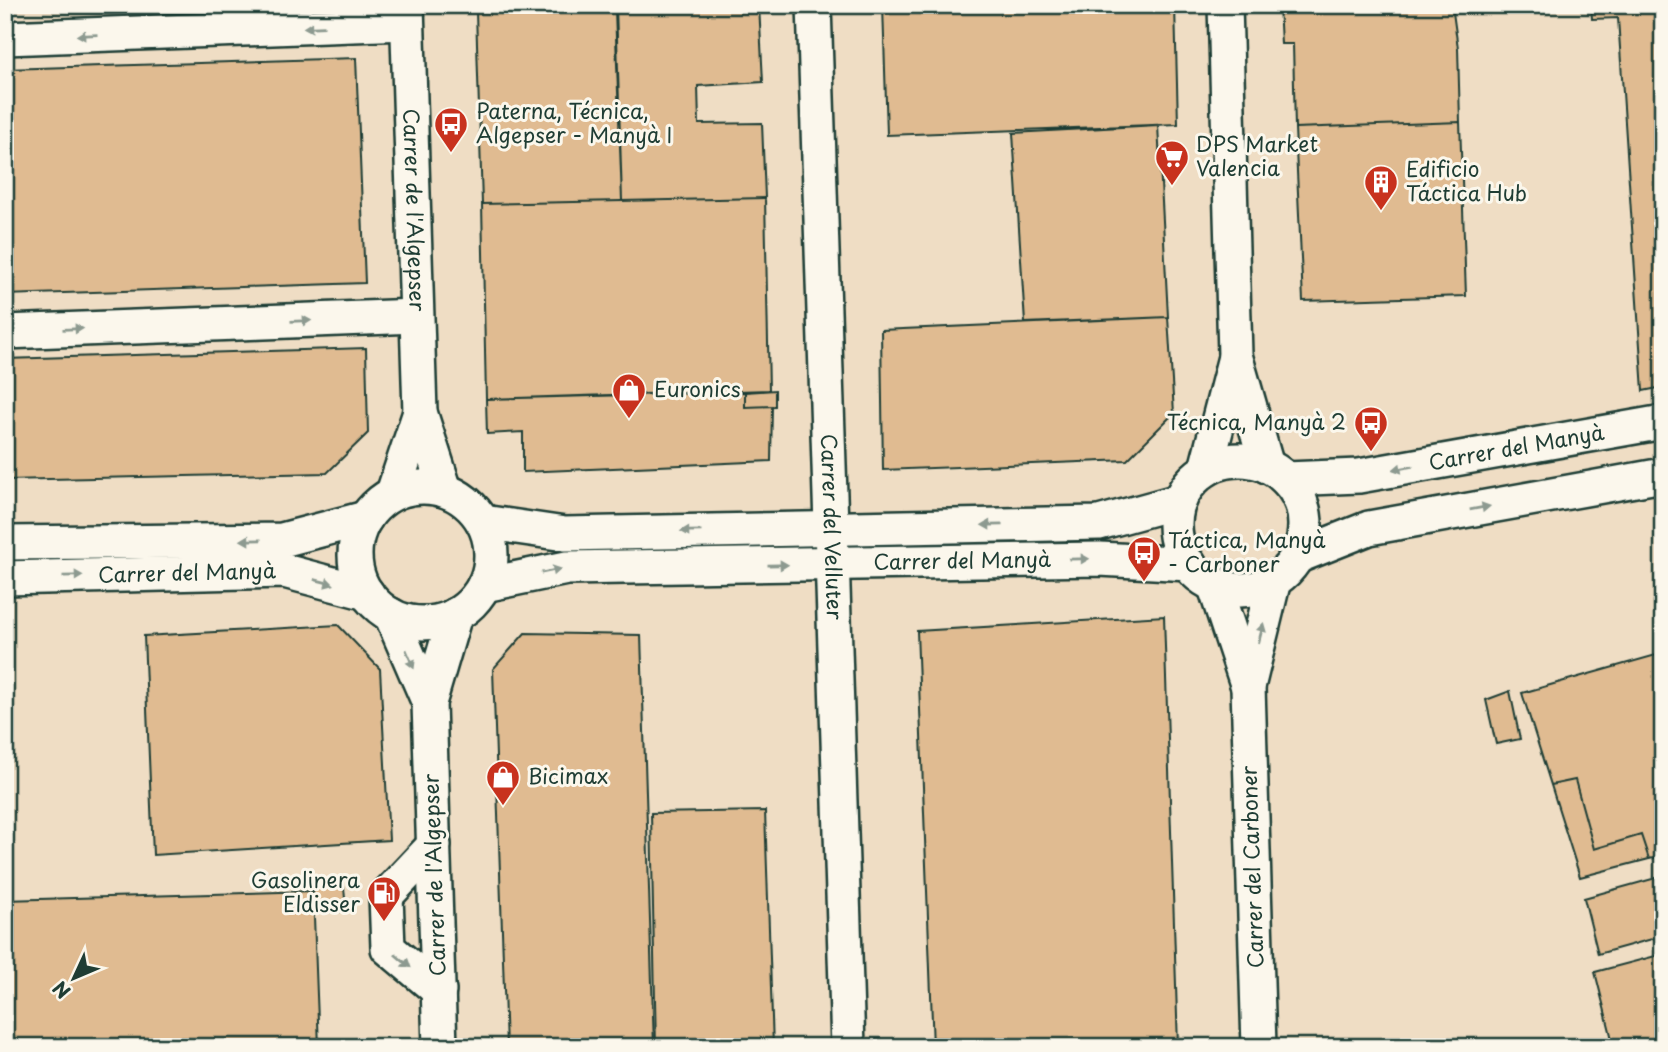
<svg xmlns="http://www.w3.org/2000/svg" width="1668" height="1052" font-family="'Playpen Sans',sans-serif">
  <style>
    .built { fill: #efddc4 }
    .building { fill: #e0bb91; stroke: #1f3d34; stroke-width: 2 }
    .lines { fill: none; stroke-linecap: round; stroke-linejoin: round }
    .minor-casing { stroke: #1f3d34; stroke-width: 38 }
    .minor { stroke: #fbf7ec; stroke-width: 33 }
    .oneway { fill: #8d9a90 }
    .labels { text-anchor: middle; stroke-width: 6; stroke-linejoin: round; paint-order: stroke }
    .poi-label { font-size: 21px; fill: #1f3d34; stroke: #fbf7ec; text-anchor: start }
    .street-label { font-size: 21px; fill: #1f3d34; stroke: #fbf7ec }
  </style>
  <rect width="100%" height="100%" fill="#f6ebda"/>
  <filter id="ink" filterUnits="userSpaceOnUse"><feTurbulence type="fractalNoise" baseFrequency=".0143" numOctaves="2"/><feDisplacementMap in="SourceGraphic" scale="14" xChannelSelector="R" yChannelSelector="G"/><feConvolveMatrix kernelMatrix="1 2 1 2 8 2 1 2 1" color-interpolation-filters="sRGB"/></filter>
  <g filter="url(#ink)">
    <path class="built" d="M5 5H1663V1047H5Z"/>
    <path class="building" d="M476 5H609V10L476 12Z
      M616 5H759L763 82 698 86 699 124 762 123 765 198 622 201Z
      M883 5H1175L1178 124 887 135Z
      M1279 5H1452L1458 48 1460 122 1295 128 1293 44H1281Z
      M1591 5H1663V387L1643 391 1618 18 1592 19Z
      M615 10 622 201 482 204 476 12Z
      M356 58 365 283 5 295V69Z
      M1460 122 1466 296 1303 301 1295 128Z
      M1158 125 1168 317 1025 323 1013 133Z
      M765 198 769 390 486 399 482 204Z
      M1168 317 1174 413 1127 460 883 470 881 330Z
      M366 348 368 433 327 473 5 480V359Z
      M775 390V406L745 407V392Z
      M745 392V407L772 406 771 461 523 472V432L487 434 486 399Z
      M1164 616 1178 1047H933L917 631Z
      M338 625 380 669 389 840 153 855 144 636Z
      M525 633 641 635 654 1047H506L493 669Z
      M1663 653V856L1649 859 1641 835 1594 849 1575 780 1551 785 1522 693Z
      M1510 691 1520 739 1496 744 1486 700Z
      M1575 780 1594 849 1641 835 1649 859 1580 877 1551 785Z
      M765 811 773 1047H656L651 813Z
      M1663 876V936L1598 954 1584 898Z
      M344 887 346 911 314 913 313 889Z
      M313 891 319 1047H5V900Z
      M1663 954V1047H1614L1595 972Z"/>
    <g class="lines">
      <g class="minor-casing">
        <g id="minor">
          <path id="s1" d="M407 5 420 412 445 490"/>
          <path id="s2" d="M814 5 848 1047"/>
          <path d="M1225 5 1235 355 1267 466"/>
          <path d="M5 38 407 23"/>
          <path d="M5 332 416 316"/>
          <circle cx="1240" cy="525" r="65"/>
          <path d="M1206 469 1235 357"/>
          <path id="s3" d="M1286 479 1359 476 1663 422"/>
          <circle cx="423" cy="555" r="68"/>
          <path d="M393 493 420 412"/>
          <path d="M483 522 565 534 1099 523 1179 501"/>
          <path d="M5 543 282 540 366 518"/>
          <path d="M1296 557 1369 528 1663 475"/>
          <path id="s4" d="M5 578 284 571 367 593"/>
          <path d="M1214 584 1248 687"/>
          <path id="s5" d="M484 585 567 568 1100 559 1189 564"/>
          <path d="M391 615 429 703"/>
          <path d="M434 845 386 896 388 948 439 991"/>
          <path d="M440 1047 429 703 455 615"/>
          <path d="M1259 1047 1248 687 1274 580"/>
        </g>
      </g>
      <use href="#minor" class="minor"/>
    </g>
    <defs><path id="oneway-solid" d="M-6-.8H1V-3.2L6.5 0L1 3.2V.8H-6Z" transform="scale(1.75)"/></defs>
    <g class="oneway">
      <use href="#oneway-solid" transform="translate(314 27) rotate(178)"/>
      <use href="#oneway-solid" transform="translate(87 35) rotate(178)"/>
      <use href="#oneway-solid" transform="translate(301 321) rotate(-2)"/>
      <use href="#oneway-solid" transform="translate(73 329) rotate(-2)"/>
      <use href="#oneway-solid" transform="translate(1403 468) rotate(170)"/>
      <use href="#oneway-solid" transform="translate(1480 508) rotate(-10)"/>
      <use href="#oneway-solid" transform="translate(992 525) rotate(179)"/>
      <use href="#oneway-solid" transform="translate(691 531) rotate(179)"/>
      <use href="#oneway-solid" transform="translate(251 540) rotate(179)"/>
      <use href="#oneway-solid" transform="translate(1079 559) rotate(-1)"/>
      <use href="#oneway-solid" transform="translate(778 565) rotate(-1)"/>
      <use href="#oneway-solid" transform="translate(551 571) rotate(-11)"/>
      <use href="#oneway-solid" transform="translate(73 576) rotate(-1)"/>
      <use href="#oneway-solid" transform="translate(324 582) rotate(15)"/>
      <use href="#oneway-solid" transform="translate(1261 633) rotate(-76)"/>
      <use href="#oneway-solid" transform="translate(410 659) rotate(67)"/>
      <use href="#oneway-solid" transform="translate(403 961) rotate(40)"/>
    </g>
  </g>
  <defs>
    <g id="bus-pin" transform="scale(1.75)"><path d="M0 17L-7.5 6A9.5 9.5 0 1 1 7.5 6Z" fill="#c8321e" stroke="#fbf7ec"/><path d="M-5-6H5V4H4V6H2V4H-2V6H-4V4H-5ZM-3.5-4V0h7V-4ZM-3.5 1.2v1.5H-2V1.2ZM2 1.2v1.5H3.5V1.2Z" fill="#fff"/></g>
    <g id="supermarket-pin" transform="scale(1.75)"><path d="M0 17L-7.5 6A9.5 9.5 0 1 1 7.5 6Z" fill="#c8321e" stroke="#fbf7ec"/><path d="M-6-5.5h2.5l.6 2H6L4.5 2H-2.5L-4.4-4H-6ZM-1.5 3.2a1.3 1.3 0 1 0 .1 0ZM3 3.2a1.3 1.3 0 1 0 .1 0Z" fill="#fff"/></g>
    <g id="building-pin" transform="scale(1.75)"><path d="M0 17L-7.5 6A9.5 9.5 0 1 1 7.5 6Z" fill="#c8321e" stroke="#fbf7ec"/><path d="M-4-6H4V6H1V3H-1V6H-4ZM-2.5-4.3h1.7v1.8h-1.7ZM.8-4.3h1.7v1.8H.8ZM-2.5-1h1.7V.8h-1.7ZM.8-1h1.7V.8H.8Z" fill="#fff"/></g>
    <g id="shop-pin" transform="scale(1.75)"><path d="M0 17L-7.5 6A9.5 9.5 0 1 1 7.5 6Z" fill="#c8321e" stroke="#fbf7ec"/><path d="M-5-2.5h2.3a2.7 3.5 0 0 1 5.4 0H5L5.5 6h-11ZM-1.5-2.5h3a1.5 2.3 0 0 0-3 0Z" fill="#fff"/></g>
    <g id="fuel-pin" transform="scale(1.75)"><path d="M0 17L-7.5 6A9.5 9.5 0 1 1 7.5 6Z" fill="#c8321e" stroke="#fbf7ec"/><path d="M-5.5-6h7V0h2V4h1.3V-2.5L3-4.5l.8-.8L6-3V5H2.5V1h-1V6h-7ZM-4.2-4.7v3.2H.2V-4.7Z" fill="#fff"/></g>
  </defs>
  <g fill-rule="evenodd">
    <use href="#bus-pin" x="451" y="124"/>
    <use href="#supermarket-pin" x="1172" y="157"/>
    <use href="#building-pin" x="1381" y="182"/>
    <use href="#shop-pin" x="629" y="390"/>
    <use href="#bus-pin" x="1371" y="423"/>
    <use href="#bus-pin" x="1144" y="553"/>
    <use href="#shop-pin" x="503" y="777"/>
    <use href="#fuel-pin" x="384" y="893"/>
  </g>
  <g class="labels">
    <g class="poi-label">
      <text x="476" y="119">Paterna, Técnica,<tspan x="476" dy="24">Algepser - Manyà I</tspan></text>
      <text x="1196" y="152">DPS Market<tspan x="1196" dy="24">Valencia</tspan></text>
      <text x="1406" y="177">Edificio<tspan x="1406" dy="24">Táctica Hub</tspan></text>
      <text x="654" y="397">Euronics</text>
      <text x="1346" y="430" text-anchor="end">Técnica, Manyà 2</text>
      <text x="1168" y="548">Táctica, Manyà<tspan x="1168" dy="24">- Carboner</tspan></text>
      <text x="528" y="784">Bicimax</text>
      <text x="360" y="888" text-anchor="end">Gasolinera<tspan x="360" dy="24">Eldisser</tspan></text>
    </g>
    <g class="street-label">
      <text dy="7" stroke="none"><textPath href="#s1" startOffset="205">Carrer de l'Algepser</textPath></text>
      <text dy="7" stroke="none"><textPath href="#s3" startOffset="233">Carrer del Manyà</textPath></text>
      <text dy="7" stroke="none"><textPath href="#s2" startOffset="522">Carrer del Velluter</textPath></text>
      <text dy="7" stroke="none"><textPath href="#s5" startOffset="480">Carrer del Manyà</textPath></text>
      <text dy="7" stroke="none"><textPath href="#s4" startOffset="182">Carrer del Manyà</textPath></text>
      <text transform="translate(1253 867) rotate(-92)" y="7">Carrer del Carboner</text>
      <text transform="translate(435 875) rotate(-92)" y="7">Carrer de l'Algepser</text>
    </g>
  </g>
  <rect width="1668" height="1052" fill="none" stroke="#fbf7ec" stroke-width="28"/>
  <rect x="14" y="14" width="1640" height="1024" fill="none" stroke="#1f3d34" stroke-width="2.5" filter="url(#ink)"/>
  <g transform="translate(74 978) rotate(226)" stroke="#fbf7ec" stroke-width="5" paint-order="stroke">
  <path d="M0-5L12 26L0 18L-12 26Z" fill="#1f3d34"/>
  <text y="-10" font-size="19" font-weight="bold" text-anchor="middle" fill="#1f3d34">N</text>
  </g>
</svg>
